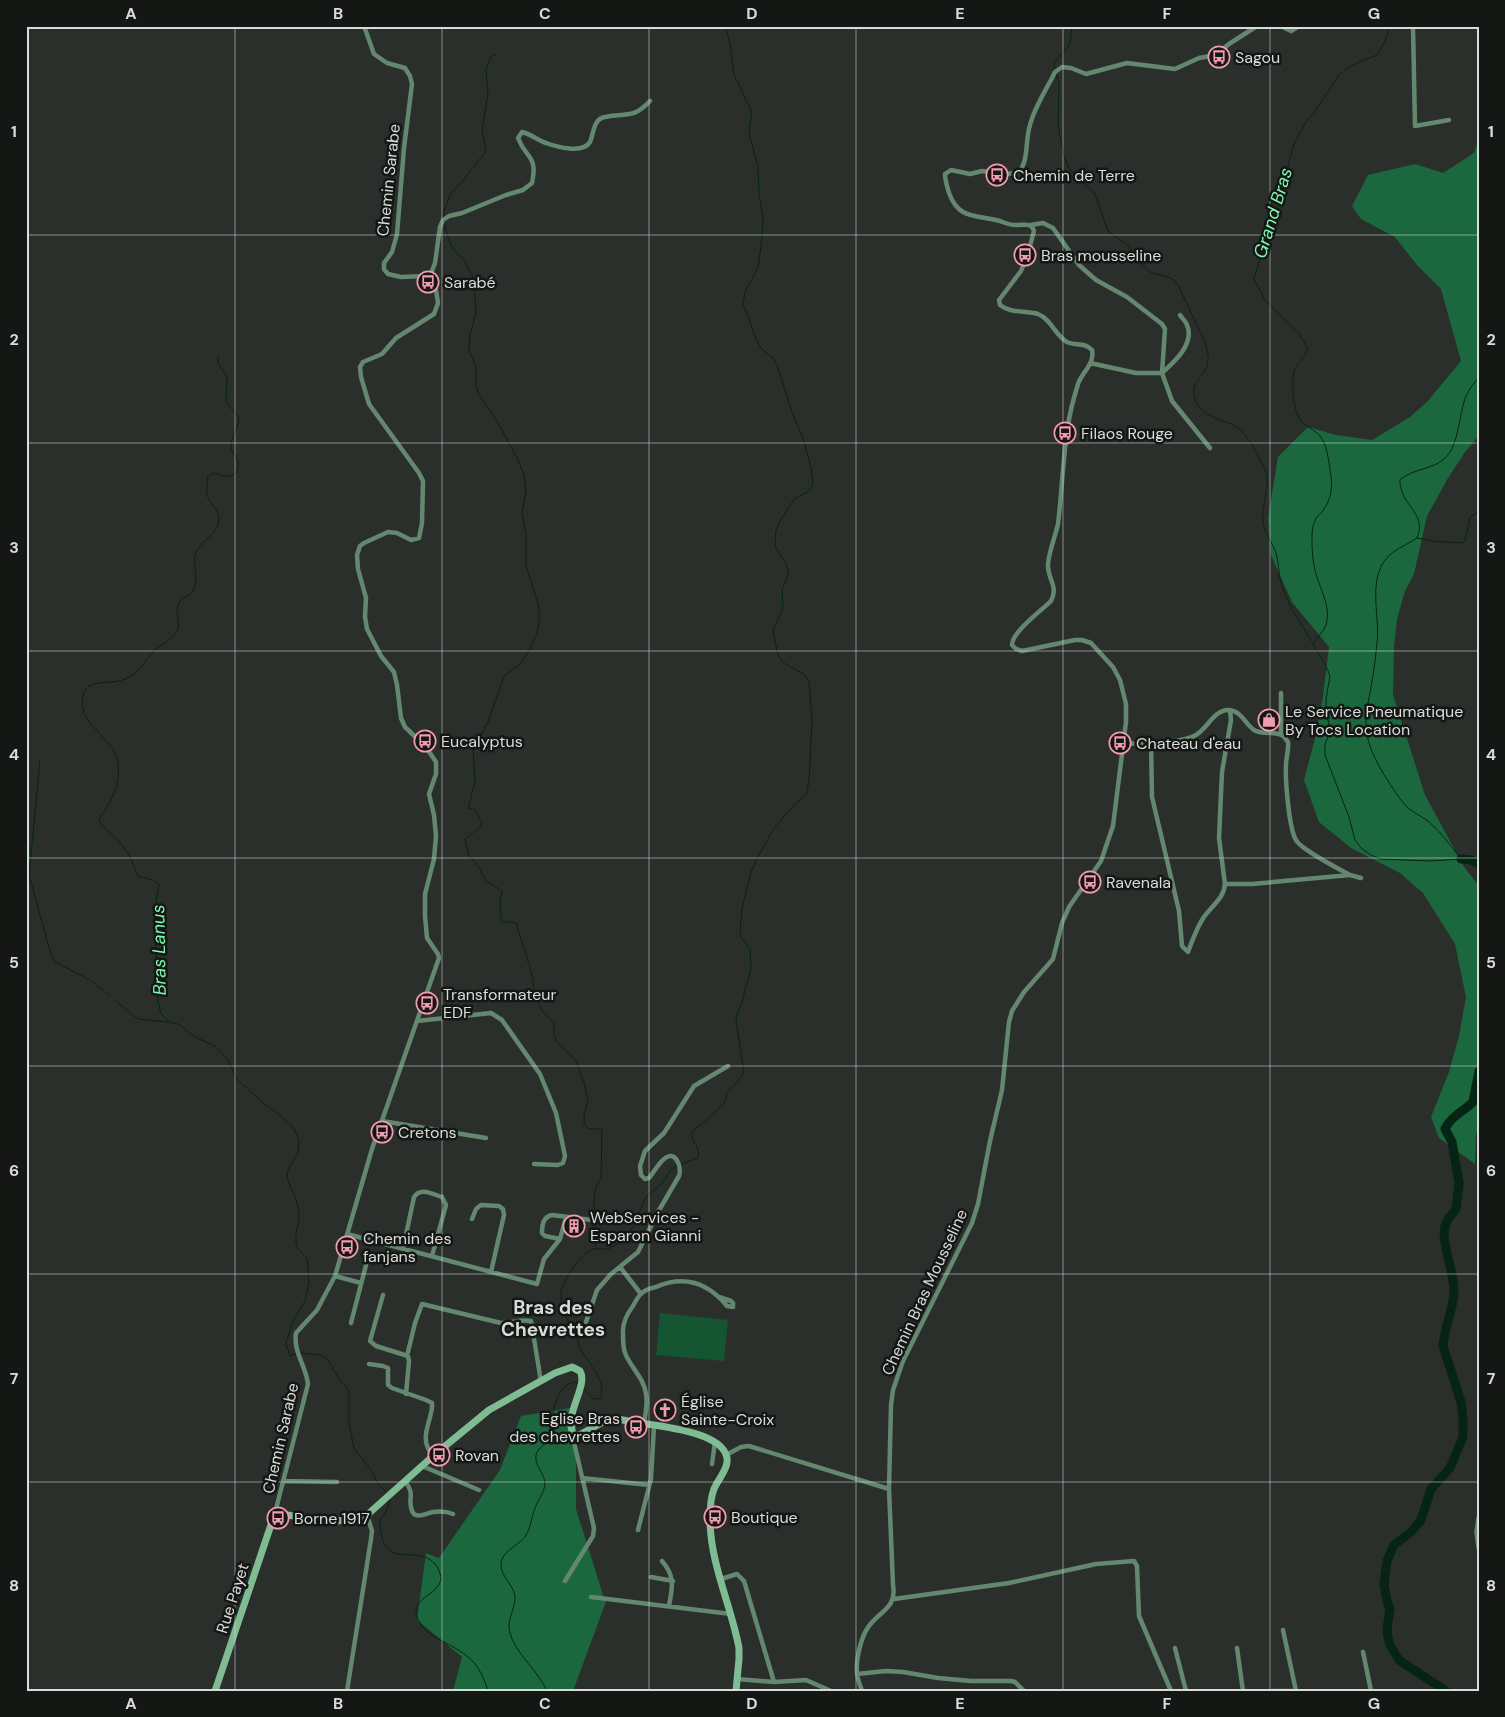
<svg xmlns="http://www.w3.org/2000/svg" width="1505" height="1717" font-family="'DM Sans',sans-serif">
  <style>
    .green { fill: #155532 }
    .forest { fill: #1c683e }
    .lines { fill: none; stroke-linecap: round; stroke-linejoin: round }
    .stream { stroke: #062413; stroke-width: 1 }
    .river { stroke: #062413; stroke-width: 9 }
    .minor { stroke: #63886f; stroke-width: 4.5 }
    .tertiary { stroke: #63886f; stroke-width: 5.5 }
    .secondary { stroke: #7fbb93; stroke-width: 7 }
    .grid { fill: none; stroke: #d9dcda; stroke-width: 1; stroke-opacity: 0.55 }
    .labels { text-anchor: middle; stroke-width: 5; stroke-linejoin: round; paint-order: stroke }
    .poi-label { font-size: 16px; fill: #d9dcda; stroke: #151715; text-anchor: start }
    .street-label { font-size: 16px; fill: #d9dcda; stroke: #151715 }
    .water-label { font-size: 18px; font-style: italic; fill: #7efaae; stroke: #151715 }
    .quarter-label { font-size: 19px; font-weight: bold; fill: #d5dbd7; stroke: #151715 }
    .neatline { fill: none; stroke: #d9dcda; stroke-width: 2 }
    .grid-label { font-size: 16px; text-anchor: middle; font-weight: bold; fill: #d9dcda }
  </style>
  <rect width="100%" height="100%" fill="#2b2f2c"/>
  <path class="green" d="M660 1313 728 1320 724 1361 656 1355Z"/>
  <path class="forest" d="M1479 139V438H1477L1465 452 1448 478 1427 516 1414 574 1405 591 1397 619 1394 646 1393 695 1425 795 1464 867 1479 886V1129L1476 1134 1475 1164 1439 1138 1431 1117 1449 1072 1459 1036 1466 997 1455 944 1423 893 1400 873 1351 848 1319 822 1304 780 1316 735 1323 696 1329 647 1292 602 1271 555 1268 518 1278 457 1308 427 1336 435 1372 440 1410 417 1427 402 1461 361 1441 289 1417 265 1395 237 1361 219 1352 206 1368 175 1415 164 1443 173 1474 153Z
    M576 1407V1509L604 1598 607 1599 573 1691H453L462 1657 417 1620 426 1553 439 1558 500 1470 521 1416Z"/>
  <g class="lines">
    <path class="stream" d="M1390 26 1385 41 1377 55 1352 65 1339 75 1313 114 1307 120 1293 146 1285 179 1274 197 1271 205 1263 247 1254 279 1265 300 1299 333 1308 349C1305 358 1297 362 1294 371 1291 383 1293 413 1302 422 1308 428 1318 431 1322 439 1328 449 1329 465 1331 476 1333 489 1330 502 1322 512 1319 515 1316 517 1315 521 1312 527 1312 534 1312 540 1312 552 1313 566 1317 577 1322 593 1331 608 1326 625 1323 632 1317 638 1313 644L1326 666 1330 676 1326 699V711L1329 724V735L1325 744V755L1349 817 1355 840 1362 849 1371 855 1380 859 1430 861 1461 859
      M1055 70 1054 63 1070 44 1072 26
      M1056 73 1059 83 1058 125 1064 156 1069 168 1094 192 1108 231 1129 246 1138 261 1150 272 1173 279 1178 285 1205 342C1206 348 1209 355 1208 361 1207 374 1191 381 1194 395 1200 420 1222 417 1238 428 1248 435 1257 454 1263 465 1273 483 1261 503 1263 521 1264 533 1272 542 1276 553 1279 562 1278 573 1281 583 1287 604 1301 624 1313 643
      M443 219 444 211 451 193 462 182 486 151 482 131 488 93 486 68 491 57 496 54
      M444 223 449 241 453 249 464 260 474 280 476 312 470 335 469 351 476 366V385L478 393 497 421 517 458 524 475 526 491 522 513 526 534V565L538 604 540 616 537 633 530 650 519 665 504 676 488 722 473 750 475 781 469 805V808L475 810 482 823 481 826 465 839 469 856 479 867 483 876 488 882 502 891 500 902 501 919 504 922H513L516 923 531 971 535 993 540 1006 543 1012 554 1023V1033L556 1041 575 1059 584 1082 588 1101 584 1115V1125L589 1129H602L601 1178 596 1187 594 1200 596 1247
      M218 356V363L227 377 226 402 239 418C239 428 232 435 231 445 230 453 237 455 238 462 241 479 224 478 214 473L208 476C208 480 206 492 207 495 210 504 218 508 219 518 219 535 202 539 196 552 192 564 198 575 195 586 192 598 182 595 178 605 175 613 181 623 177 631 172 640 161 644 154 651 146 659 141 670 131 676 117 685 103 680 91 685 87 686 85 690 84 693 73 723 114 736 118 762 120 777 116 792 108 805 105 811 100 815 99 822L120 842 130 857 138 876 153 880 159 884 156 902 155 925 158 1001 161 1014 170 1022 178 1024 195 1037 215 1046 228 1060 236 1078 262 1102 281 1116 293 1127 299 1140 298 1152 287 1172 288 1181 296 1199 299 1212V1219L296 1233V1243L298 1249 307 1258 309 1282 305 1301 293 1321 288 1337 286 1344 290 1356 297 1353
      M1417 538C1427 516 1405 507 1401 488 1400 486 1400 483 1400 480 1413 468 1433 470 1445 458 1459 446 1459 413 1466 396 1469 389 1474 383 1479 377
      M40 760 29 875 51 955 55 962 90 980 109 995
      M1461 859C1451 846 1441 832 1428 821 1421 816 1412 812 1406 806 1394 792 1374 761 1369 743 1366 733 1366 723 1366 713 1371 690 1375 666 1377 643 1380 617 1369 587 1383 563 1391 550 1405 546 1417 538L1433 541 1461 543 1465 541 1470 517 1479 512
      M116 1001 138 1019 168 1022
      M681 1164 693 1160 698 1157C701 1147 690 1141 692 1132L721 1107 726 1099 727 1092 736 1084 744 1073 736 1020 737 1014 741 1005 751 968 750 949 742 939 740 931 742 909 751 872 759 855 774 828 792 807 806 795 809 781 812 720 809 682 804 674 785 664 778 656 773 630 783 609 782 590 789 572 786 564 777 550 775 544 776 530 780 521 795 498 808 492 812 487 813 482 811 468 804 441 792 412 777 365 773 358 762 349 757 341 743 304 745 292 758 268 762 238 763 217 759 193 758 167 749 133 751 118V110L734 75 730 43 725 26
      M301 1353 321 1355 328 1360 339 1379 348 1389 349 1395V1423L354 1449 370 1468 378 1484 387 1493
      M584 1389 593 1399H598L601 1398C606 1380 589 1364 581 1350 579 1345 578 1340 576 1336 569 1323 560 1308 561 1293 561 1281 583 1251 594 1249 598 1248 602 1250 606 1249 615 1248 624 1239 629 1232 637 1222 639 1211 644 1201 648 1192 658 1189 663 1182 669 1175 667 1170 678 1166
      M390 1498 387 1510 380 1520C381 1574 414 1543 434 1563 438 1567 440 1572 441 1577 441 1597 404 1597 420 1623 425 1632 435 1637 444 1642 470 1656 479 1662 488 1691
      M547 1691C538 1669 510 1650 509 1626 509 1616 516 1606 515 1596 513 1584 501 1577 501 1565 501 1551 518 1546 525 1537 531 1528 531 1518 535 1508 538 1500 544 1493 545 1484 545 1473 534 1466 536 1455 537 1448 547 1444 550 1437 552 1431 551 1425 552 1419 554 1405 559 1385 574 1382L579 1384"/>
    <path class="river" d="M1461 859 1471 860 1479 864
      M1446 1691 1399 1660 1390 1645 1388 1637 1387 1629 1390 1609 1387 1601 1384 1584 1387 1561 1394 1545 1411 1532 1421 1520 1431 1489 1450 1468 1463 1437V1419L1461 1402 1443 1346C1444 1328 1453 1311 1454 1292 1454 1273 1445 1254 1444 1234L1445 1226 1448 1219 1456 1209 1459 1183 1452 1142 1445 1129C1451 1116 1463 1112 1473 1102L1479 1071"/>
    <path class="minor" d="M1281 26 1291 31 1299 26
      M1413 26 1415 126 1449 120
      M1031 225 1043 223 1053 228 1079 265 1096 280 1127 297 1162 324 1165 329 1162 373 1172 401 1210 448
      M429 279 435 263 440 227 443 220 449 216 462 213 506 195 523 190 532 183C538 155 526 159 518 138L522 132C531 134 537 140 546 143 557 147 583 154 590 142 594 133 593 119 605 117 626 112 632 120 650 101
      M1090 363 1136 373H1162C1174 362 1195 344 1187 325 1186 322 1182 318 1180 315
      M1281 693V735
      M1151 742 1152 797 1179 911 1182 946 1188 952C1192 941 1196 930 1202 920 1210 907 1224 899 1225 884L1219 838 1222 772 1231 720 1230 710
      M1124 744C1141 743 1182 744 1196 735 1207 729 1214 710 1228 710 1241 710 1245 724 1254 730 1264 736 1276 730 1283 736 1284 736 1287 741 1288 742 1289 749 1286 758 1286 765 1285 779 1289 829 1296 840 1300 849 1339 869 1350 875
      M1225 884H1252L1350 875 1361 878
      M417 1021 491 1013 502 1020 540 1074 556 1113 565 1156 563 1163 558 1165 534 1164
      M382 1121 486 1138
      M472 1219 476 1209 481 1205 499 1206 503 1209 504 1215 491 1272
      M347 1234 537 1284 544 1259 560 1239 566 1217
      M560 1239 545 1236 542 1233C542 1225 543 1217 552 1215L592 1220
      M403 1249 414 1197C421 1187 432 1194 442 1197L446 1205 432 1256
      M620 1267 641 1294
      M335 1276 361 1283
      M383 1295 370 1341 376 1346 408 1356 409 1361 406 1394
      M586 1322 597 1290 611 1274 638 1252 658 1212 679 1176C682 1166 675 1149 664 1159 658 1164 654 1172 649 1178L645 1179 641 1175 640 1166 645 1151 664 1133 694 1086 728 1066
      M351 1323 366 1265
      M408 1352 415 1323 422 1304 501 1323C512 1323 520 1319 531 1321L532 1326 541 1382
      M369 1364 383 1366 388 1368V1385L392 1388 426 1400 432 1403V1408C429 1427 419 1439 433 1456
      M644 1425C645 1415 648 1404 646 1394 644 1378 631 1368 625 1353 623 1348 623 1340 623 1334 622 1323 627 1314 633 1306 635 1302 638 1296 642 1293 645 1290 651 1288 656 1287 684 1275 708 1283 727 1306L733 1307V1303L731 1301 719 1297
      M726 1455 741 1447 749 1446 889 1489
      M712 1464 715 1442
      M422 1466 479 1490
      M582 1478 649 1485
      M283 1481 337 1482
      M405 1481C416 1496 407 1498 412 1511 416 1520 427 1513 433 1512 441 1511 446 1511 453 1514
      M275 1513 308 1384C306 1366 293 1352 296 1333L317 1310 335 1276 372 1149 439 958 438 954 427 938 425 916V894L434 859 436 836 434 815 429 794 436 774V762L426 747 405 727 401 718 397 685 394 672 381 656 367 629 365 617 366 598 358 569 357 555 360 546 364 543 388 532 397 533 411 540 419 538 422 523 423 481 419 473 369 404 361 377 360 367 363 362 382 354 396 338 434 314 438 303 436 290 432 281 429 279 425 276 401 277 388 274 384 269V263L392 252 397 234 404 148 412 84 410 76 405 68 387 63 374 54 364 26
      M638 1530 651 1479 654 1426
      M662 1561C676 1577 672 1588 669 1606
      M651 1577 673 1581
      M721 1579 737 1574 744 1581 774 1682
      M565 1581 593 1536 594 1528 572 1434
      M591 1597 731 1614
      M894 1599 1009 1583 1096 1564 1134 1561 1137 1566 1139 1616 1171 1691
      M1283 1630 1296 1691
      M1175 1648 1186 1691
      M1237 1648 1243 1691
      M1363 1652 1371 1691
      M857 1674 886 1671 903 1672 938 1678 971 1681H1011L1015 1682 1024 1691
      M737 1679 774 1682 806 1680 831 1691
      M347 1691 371 1539 372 1531 367 1515
      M862 1691C860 1685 857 1678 857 1672 856 1659 861 1636 869 1626 881 1610 897 1608 893 1585L889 1489 891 1405 893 1390 903 1361 972 1223 978 1204 990 1141 1002 1090 1009 1022 1012 1011 1024 992 1053 959 1062 923 1069 907 1101 861 1113 826 1126 722V704L1120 680 1113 667 1091 643 1082 640H1075L1022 651 1016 649 1012 645C1012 632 1042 610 1051 601 1059 586 1047 579 1048 564 1049 552 1055 537 1058 524 1062 491 1063 457 1068 425 1070 412 1074 397 1078 384 1082 372 1095 364 1092 350 1085 342 1075 346 1067 342 1055 335 1051 319 1038 314 1026 310 1011 314 1000 305L999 300 1021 271 1028 254 1034 231C1031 221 1023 226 1015 225 1008 225 1002 221 996 220 973 215 958 218 949 193 947 186 945 180 945 174L951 170 970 174 982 171 1007 174 1019 172C1029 160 1025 140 1030 125 1034 109 1044 93 1052 78L1055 72 1062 67 1071 68 1086 74 1127 63 1175 69 1199 58 1216 55 1229 44 1257 26
      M1272 1691H1292"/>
    <path class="tertiary" d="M1479 1518 1477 1532 1479 1548"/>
    <path class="secondary" d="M215 1691 275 1513C303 1517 341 1527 367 1515L433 1456 489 1410 555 1373 572 1367 580 1371C589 1386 562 1416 574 1435H579L605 1421 617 1419C644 1425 704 1428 722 1448 735 1463 720 1475 714 1489 710 1499 710 1509 710 1519 710 1563 731 1605 739 1648V1659L736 1691"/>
  </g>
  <path class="grid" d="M235 26V1691M442 26V1691M649 26V1691M856 26V1691M1063 26V1691M1270 26V1691M26 235H1479M26 443H1479M26 651H1479M26 858H1479M26 1066H1479M26 1274H1479M26 1482H1479"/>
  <defs>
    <g id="bus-ring" transform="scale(1.125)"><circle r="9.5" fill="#151715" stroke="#f29aaf" stroke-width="1.5"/><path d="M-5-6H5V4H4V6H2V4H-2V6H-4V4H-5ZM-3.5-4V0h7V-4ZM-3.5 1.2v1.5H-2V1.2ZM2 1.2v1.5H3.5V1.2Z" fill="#f29aaf"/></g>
    <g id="shop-ring" transform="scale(1.125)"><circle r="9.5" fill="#151715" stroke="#f29aaf" stroke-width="1.5"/><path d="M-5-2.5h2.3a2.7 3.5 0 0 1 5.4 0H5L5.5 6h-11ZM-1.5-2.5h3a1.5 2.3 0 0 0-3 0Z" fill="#f29aaf"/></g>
    <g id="building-ring" transform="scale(1.125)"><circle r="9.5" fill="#151715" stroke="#f29aaf" stroke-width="1.5"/><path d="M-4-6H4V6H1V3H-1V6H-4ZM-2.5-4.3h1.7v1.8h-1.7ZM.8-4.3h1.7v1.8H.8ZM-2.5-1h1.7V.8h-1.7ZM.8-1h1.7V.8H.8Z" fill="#f29aaf"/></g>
    <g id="church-ring" transform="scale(1.125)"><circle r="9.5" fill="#151715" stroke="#f29aaf" stroke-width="1.5"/><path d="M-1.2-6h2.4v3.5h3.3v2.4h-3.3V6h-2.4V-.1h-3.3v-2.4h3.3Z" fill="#f29aaf"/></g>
  </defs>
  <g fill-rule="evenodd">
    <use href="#bus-ring" x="1219" y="57"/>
    <use href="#bus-ring" x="997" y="175"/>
    <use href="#bus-ring" x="1025" y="255"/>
    <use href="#bus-ring" x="428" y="282"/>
    <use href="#bus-ring" x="1065" y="433"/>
    <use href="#shop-ring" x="1269" y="720"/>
    <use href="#bus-ring" x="425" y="741"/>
    <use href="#bus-ring" x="1120" y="743"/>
    <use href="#bus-ring" x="1090" y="882"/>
    <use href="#bus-ring" x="427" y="1003"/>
    <use href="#bus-ring" x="382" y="1132"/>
    <use href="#building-ring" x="574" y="1226"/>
    <use href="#bus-ring" x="347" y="1247"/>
    <use href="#church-ring" x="665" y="1410"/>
    <use href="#bus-ring" x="636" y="1427"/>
    <use href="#bus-ring" x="439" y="1455"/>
    <use href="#bus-ring" x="715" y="1517"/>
    <use href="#bus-ring" x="278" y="1518"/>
  </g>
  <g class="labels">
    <g class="poi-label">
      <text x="1235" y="63">Sagou</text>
      <text x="1013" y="181">Chemin de Terre</text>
      <text x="1041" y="261">Bras mousseline</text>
      <text x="444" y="288">Sarabé</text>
      <text x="1081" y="439">Filaos Rouge</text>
      <text x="1285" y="717">Le Service Pneumatique<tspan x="1285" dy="18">By Tocs Location</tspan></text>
      <text x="441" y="747">Eucalyptus</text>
      <text x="1136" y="749">Chateau d'eau</text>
      <text x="1106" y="888">Ravenala</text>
      <text x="443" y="1000">Transformateur<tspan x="443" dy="18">EDF</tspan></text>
      <text x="398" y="1138">Cretons</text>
      <text x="590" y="1223">WebServices -<tspan x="590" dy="18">Esparon Gianni</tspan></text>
      <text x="363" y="1244">Chemin des<tspan x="363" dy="18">fanjans</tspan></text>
      <text x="681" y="1407">Église<tspan x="681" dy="18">Sainte-Croix</tspan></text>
      <text x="620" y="1424" text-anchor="end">Eglise Bras<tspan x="620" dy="18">des chevrettes</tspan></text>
      <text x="455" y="1461">Rovan</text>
      <text x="731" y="1523">Boutique</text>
      <text x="294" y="1524">Borne 1917</text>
    </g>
    <g class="street-label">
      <text transform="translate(388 180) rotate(-84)" y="6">Chemin Sarabe</text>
      <text transform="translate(924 1292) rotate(-65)" y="6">Chemin Bras Mousseline</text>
      <text transform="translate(280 1438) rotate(-77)" y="6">Chemin Sarabe</text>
      <text transform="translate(232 1598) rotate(-72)" y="6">Rue Payet</text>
    </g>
    <g class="water-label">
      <text transform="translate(1273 213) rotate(-73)" y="6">Grand Bras</text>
      <text transform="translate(159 950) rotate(-91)" y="6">Bras Lanus</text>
    </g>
    <g class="quarter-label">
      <text x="553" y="1314">Bras des<tspan x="553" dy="22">Chevrettes</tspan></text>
    </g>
  </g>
  <rect width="1505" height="1717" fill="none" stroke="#151715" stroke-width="55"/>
  <rect x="28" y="28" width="1450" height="1662" class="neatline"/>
  <g class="grid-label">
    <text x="131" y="19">A</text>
    <text x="338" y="19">B</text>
    <text x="545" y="19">C</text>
    <text x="752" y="19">D</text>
    <text x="960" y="19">E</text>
    <text x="1167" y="19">F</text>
    <text x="1374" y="19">G</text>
    <text x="14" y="137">1</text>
    <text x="1491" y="137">1</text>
    <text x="14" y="345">2</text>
    <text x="1491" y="345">2</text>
    <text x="14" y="553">3</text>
    <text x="1491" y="553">3</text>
    <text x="14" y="760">4</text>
    <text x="1491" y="760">4</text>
    <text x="14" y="968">5</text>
    <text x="1491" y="968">5</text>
    <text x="14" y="1176">6</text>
    <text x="1491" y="1176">6</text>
    <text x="14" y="1384">7</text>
    <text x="1491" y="1384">7</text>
    <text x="14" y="1591">8</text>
    <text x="1491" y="1591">8</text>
    <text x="131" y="1709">A</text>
    <text x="338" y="1709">B</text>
    <text x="545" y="1709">C</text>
    <text x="752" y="1709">D</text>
    <text x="960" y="1709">E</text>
    <text x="1167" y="1709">F</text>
    <text x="1374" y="1709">G</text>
  </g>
</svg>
